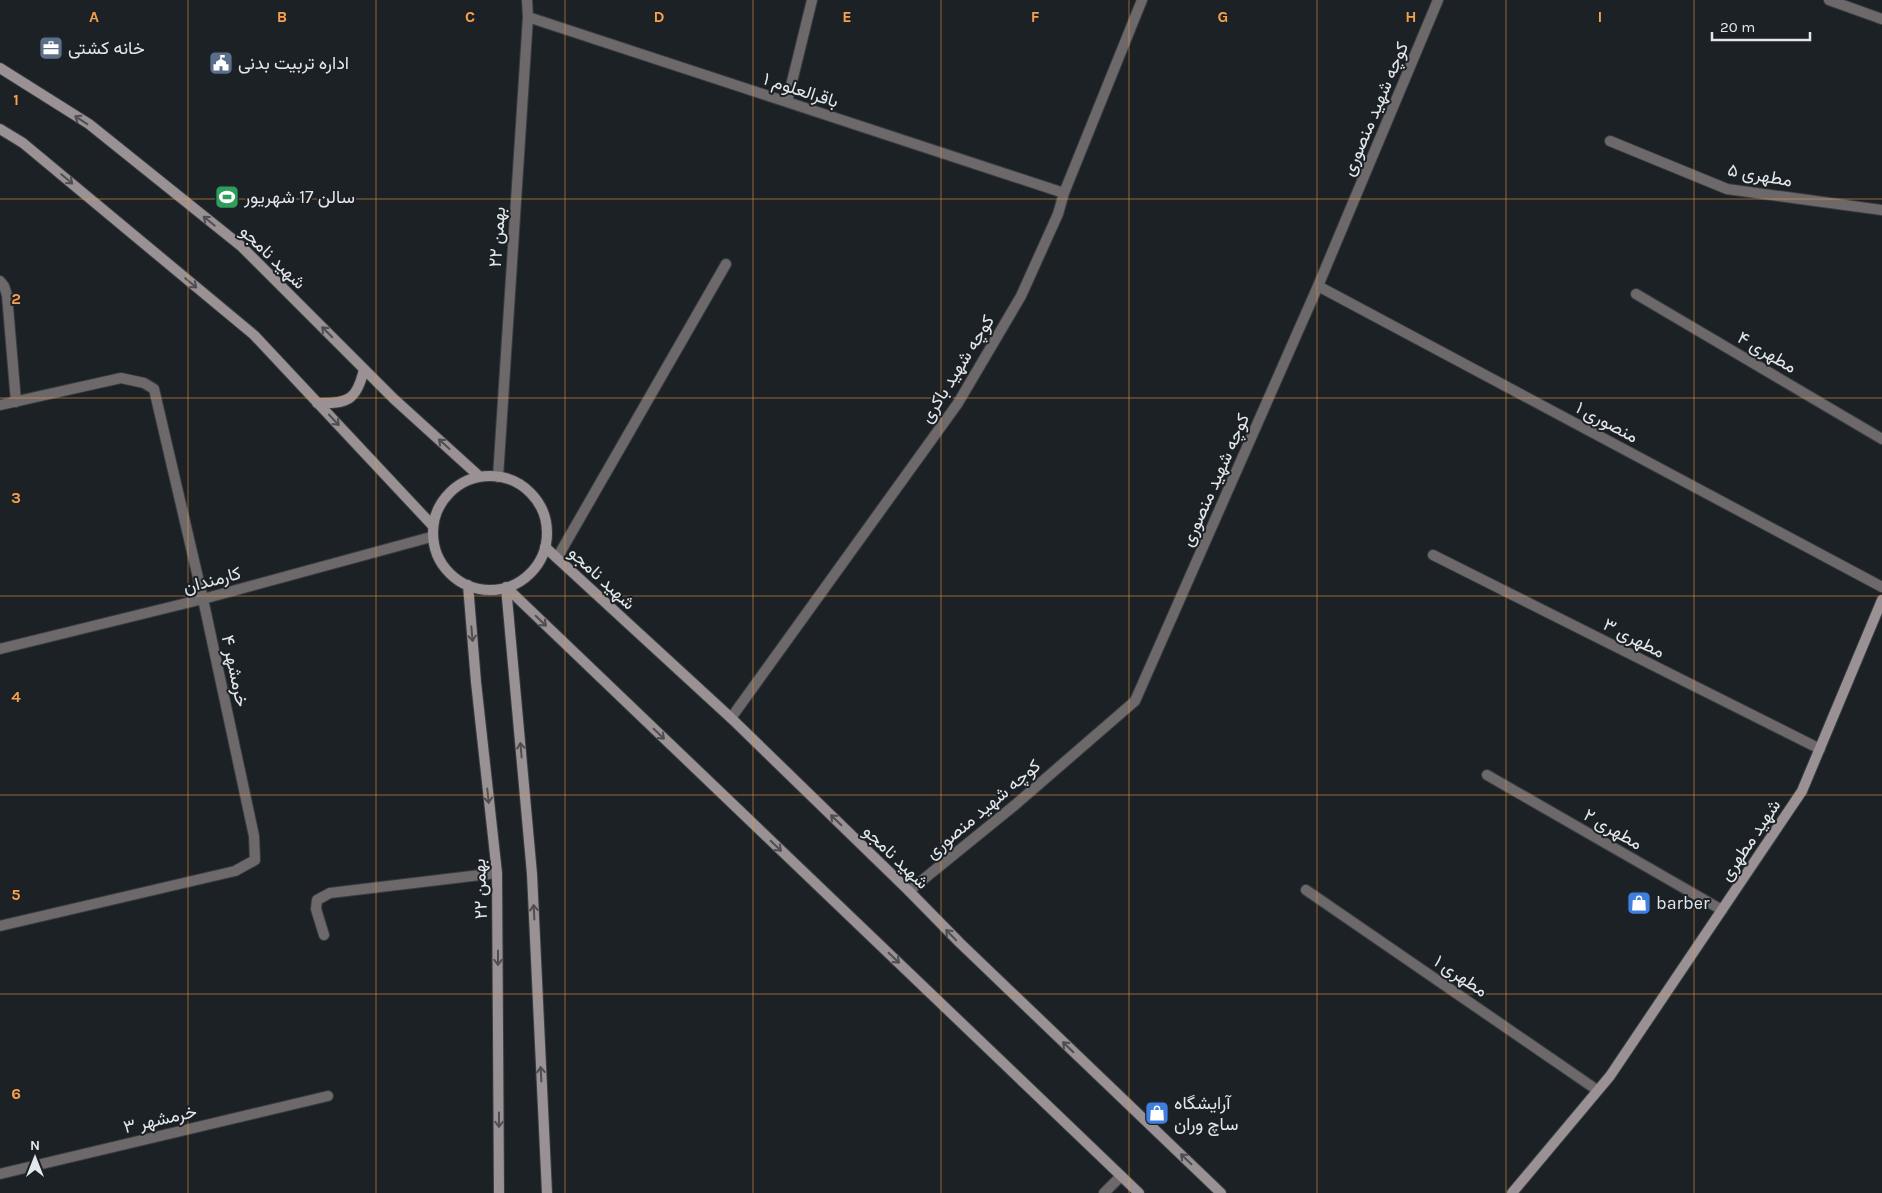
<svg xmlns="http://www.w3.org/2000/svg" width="1882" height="1193" font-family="Karla,Vazirmatn,sans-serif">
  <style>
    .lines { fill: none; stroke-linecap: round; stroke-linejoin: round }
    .street-casing { stroke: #383d42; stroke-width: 12 }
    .secondary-casing { stroke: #383d42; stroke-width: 12 }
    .street { stroke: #6d6869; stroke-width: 10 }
    .secondary { stroke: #999193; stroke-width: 10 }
    .oneway { stroke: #4e4e52 }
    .grid { fill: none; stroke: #f8a04b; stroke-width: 1; stroke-opacity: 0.55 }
    .labels { text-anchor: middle; stroke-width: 4; stroke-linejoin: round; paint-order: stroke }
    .poi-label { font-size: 18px; fill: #e3e7eb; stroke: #1c2126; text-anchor: start }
    .street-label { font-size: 18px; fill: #e3e7eb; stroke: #1c2126 }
    .grid-label { font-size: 16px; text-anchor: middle; font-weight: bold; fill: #f8a04b; stroke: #1c2126; stroke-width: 4; stroke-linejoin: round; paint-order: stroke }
  </style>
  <rect width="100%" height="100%" fill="#1c2126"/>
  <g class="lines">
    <g class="street-casing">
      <path id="street" d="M1829 0 1882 19
        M528 17 1064 193
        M787 102 812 0
        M1610 141 1727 189 1882 210
        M0 281 4 286 7 295 16 402
        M1318 286 1882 587
        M1636 294 1882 439
        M0 405 121 378 144 383 154 389 203 599 254 836 255 860 235 871 0 926
        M498 477 528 17 527 0
        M1433 555 1820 749
        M557 558 726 264
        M0 649 203 599 431 537
        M731 718 958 403 1021 296 1058 214 1064 193 1142 0
        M1487 775 1722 910
        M1306 890 1597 1090
        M909 891 1015 805 1135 701 1318 286 1438 0
        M324 935 316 909 317 900 330 893 497 873
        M0 1174 328 1096
        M1104 1193 1121 1176"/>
    </g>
    <g class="secondary-casing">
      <path id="secondary" d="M0 68 89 124 241 246 394 399 480 477
        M0 129 23 143 254 335 433 526
        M317 403C348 404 357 400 364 369
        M433 533a57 57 0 1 1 114 0a57 57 0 1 1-114 0Z
        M545 547 731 718 909 891 960 943 1221 1193
        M468 585 476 682 497 873 499 1193
        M506 587 1139 1193
        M506 587 532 874 547 1193
        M1512 1193 1610 1076 1802 791 1882 600"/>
    </g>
    <use href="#street" class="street"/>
    <use href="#secondary" class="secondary"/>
  </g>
  <defs><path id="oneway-shaft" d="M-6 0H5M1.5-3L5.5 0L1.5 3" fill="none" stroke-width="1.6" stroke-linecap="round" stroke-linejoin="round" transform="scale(1.25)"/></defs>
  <g class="oneway">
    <use href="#oneway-shaft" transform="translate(81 120) rotate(-147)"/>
    <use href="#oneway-shaft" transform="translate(67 179) rotate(40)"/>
    <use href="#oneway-shaft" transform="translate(209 221) rotate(-141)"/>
    <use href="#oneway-shaft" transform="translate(191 283) rotate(40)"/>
    <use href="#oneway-shaft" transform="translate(327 332) rotate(-135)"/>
    <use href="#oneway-shaft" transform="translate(334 420) rotate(47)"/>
    <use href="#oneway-shaft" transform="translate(444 444) rotate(-138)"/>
    <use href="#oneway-shaft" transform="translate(541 621) rotate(44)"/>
    <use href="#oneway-shaft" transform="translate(472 634) rotate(85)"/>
    <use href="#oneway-shaft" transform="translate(659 734) rotate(44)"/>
    <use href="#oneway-shaft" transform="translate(521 750) rotate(-95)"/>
    <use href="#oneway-shaft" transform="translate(488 796) rotate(84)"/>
    <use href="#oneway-shaft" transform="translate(836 820) rotate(-136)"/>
    <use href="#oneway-shaft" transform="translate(776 846) rotate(44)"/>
    <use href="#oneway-shaft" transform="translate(534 912) rotate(-93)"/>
    <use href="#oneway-shaft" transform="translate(951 935) rotate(-134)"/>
    <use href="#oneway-shaft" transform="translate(498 958) rotate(90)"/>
    <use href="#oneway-shaft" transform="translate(894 958) rotate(44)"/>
    <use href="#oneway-shaft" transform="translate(1068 1047) rotate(-136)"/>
    <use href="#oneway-shaft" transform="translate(541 1074) rotate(-93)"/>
    <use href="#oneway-shaft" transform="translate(499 1120) rotate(90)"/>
    <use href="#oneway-shaft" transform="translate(1186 1159) rotate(-136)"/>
  </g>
  <path class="grid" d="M188 0V1193M376 0V1193M565 0V1193M753 0V1193M941 0V1193M1129 0V1193M1317 0V1193M1506 0V1193M1694 0V1193M0 199H1882M0 398H1882M0 596H1882M0 795H1882M0 994H1882"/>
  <defs>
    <g id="office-square" transform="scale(1.25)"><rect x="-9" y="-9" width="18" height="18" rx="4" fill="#5c6f8a" stroke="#1c2126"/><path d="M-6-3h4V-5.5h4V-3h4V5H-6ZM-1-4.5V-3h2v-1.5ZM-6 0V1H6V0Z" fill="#fff"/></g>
    <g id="civic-square" transform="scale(1.25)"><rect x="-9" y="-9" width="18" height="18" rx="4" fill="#5c6f8a" stroke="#1c2126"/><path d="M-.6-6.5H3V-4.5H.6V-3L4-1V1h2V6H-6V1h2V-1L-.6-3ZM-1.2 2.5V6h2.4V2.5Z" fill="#fff"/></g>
    <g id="stadium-square" transform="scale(1.25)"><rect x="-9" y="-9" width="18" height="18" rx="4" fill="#2e9e5b" stroke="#1c2126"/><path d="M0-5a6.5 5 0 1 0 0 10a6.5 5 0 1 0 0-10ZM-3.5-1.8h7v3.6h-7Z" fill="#fff"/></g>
    <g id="shop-square" transform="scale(1.25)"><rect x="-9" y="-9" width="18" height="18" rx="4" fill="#3f7fe0" stroke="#1c2126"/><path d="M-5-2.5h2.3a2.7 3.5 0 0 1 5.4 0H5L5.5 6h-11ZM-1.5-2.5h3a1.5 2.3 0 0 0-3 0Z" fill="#fff"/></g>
  </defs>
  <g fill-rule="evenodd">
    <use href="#office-square" x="51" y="48"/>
    <use href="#civic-square" x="221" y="63"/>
    <use href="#stadium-square" x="227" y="197"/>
    <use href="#shop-square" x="1639" y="903"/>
    <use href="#shop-square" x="1157" y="1113"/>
  </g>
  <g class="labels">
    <g class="poi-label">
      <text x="68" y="54">خانه کشتی</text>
      <text x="238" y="69">اداره تربیت بدنی</text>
      <text x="244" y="203">سالن 17 شهریور</text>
      <text x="1656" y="909">barber</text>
      <text x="1174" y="1109">آرایشگاه<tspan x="1174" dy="21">ساچ وران</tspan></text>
    </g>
    <g class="street-label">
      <text transform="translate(801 90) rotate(18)" y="6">باقرالعلوم ۱</text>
      <text transform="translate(1375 109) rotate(-67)" y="6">کوچه شهید منصوری</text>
      <text transform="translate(1760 175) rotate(10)" y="6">مطهری ۵</text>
      <text transform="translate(497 237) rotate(-86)" y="6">۲۲ بهمن</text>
      <text transform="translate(273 257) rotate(44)" y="6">شهید نامجو</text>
      <text transform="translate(1767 352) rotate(30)" y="6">مطهری ۴</text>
      <text transform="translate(957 369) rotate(-58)" y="6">کوچه شهید باکری</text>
      <text transform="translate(1607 422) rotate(28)" y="6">منصوری ۱</text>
      <text transform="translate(1215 480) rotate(-66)" y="6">کوچه شهید منصوری</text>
      <text transform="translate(602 578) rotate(43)" y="6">شهید نامجو</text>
      <text transform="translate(212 580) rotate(-15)" y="6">کارمندان</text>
      <text transform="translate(1634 638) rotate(27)" y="6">مطهری ۳</text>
      <text transform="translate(235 671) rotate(78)" y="6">خرمشهر ۴</text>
      <text transform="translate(983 809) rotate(-40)" y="6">کوچه شهید منصوری</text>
      <text transform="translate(1613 829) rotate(30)" y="6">مطهری ۲</text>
      <text transform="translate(1750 840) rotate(-56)" y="6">شهید مطهری</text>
      <text transform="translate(896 857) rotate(44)" y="6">شهید نامجو</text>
      <text transform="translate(480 889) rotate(-92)" y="6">۲۲ بهمن</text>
      <text transform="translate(1461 976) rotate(34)" y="6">مطهری ۱</text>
      <text transform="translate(160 1119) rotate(-13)" y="6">خرمشهر ۳</text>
    </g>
  </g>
  <g class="grid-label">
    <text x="94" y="22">A</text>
    <text x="282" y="22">B</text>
    <text x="470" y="22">C</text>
    <text x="659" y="22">D</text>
    <text x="847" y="22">E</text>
    <text x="1035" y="22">F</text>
    <text x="1223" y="22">G</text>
    <text x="1411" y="22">H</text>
    <text x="1600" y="22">I</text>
    <text x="16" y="105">1</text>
    <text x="16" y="304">2</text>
    <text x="16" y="503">3</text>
    <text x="16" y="702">4</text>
    <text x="16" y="900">5</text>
    <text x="16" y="1099">6</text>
  </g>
  <g transform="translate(35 1158)" stroke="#1c2126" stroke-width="4" paint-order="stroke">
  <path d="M0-4L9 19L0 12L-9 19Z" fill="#e3e7eb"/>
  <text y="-8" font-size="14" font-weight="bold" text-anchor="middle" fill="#e3e7eb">N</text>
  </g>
  <path d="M1712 32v8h98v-8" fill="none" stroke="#e3e7eb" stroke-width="2.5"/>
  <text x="1720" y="32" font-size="15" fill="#e3e7eb" stroke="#1c2126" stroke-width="4" paint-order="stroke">20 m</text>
</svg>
